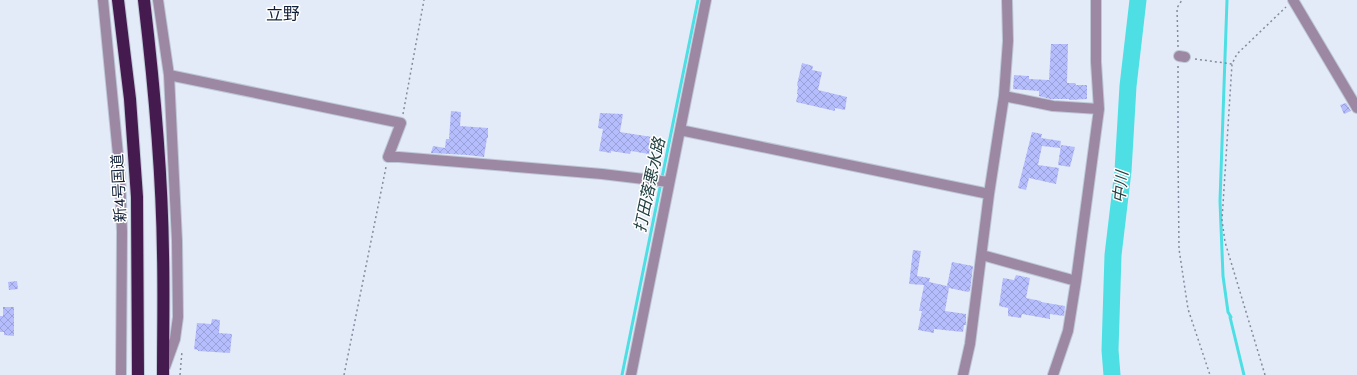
<svg xmlns="http://www.w3.org/2000/svg" width="1357" height="375" font-family="Jost,'Noto Sans JP',sans-serif">
  <style>
    .lines { fill: none; stroke-linecap: round; stroke-linejoin: round }
    .stream { stroke: #4ddfe4; stroke-width: 3 }
    .river { stroke: #4ddfe4; stroke-width: 17 }
    .building { fill: url(#building-cross-hatch) }
    .minor-casing { stroke: #bdc7d6; stroke-width: 12 }
    .highway-casing { stroke: #bdc7d6; stroke-width: 14 }
    .path { stroke: #818c9e; stroke-width: 1.5; stroke-dasharray: 2 3; stroke-linecap: butt }
    .minor { stroke: #9d88a3; stroke-width: 10 }
    .highway { stroke: #451b4f; stroke-width: 12 }
    .labels { text-anchor: middle; stroke-width: 3; stroke-linejoin: round; paint-order: stroke }
    .street-label { font-size: 15px; fill: #122139; stroke: #fff }
    .water-label { font-size: 16px; font-style: italic; fill: #224041; stroke: #fff }
    .quarter-label { font-size: 17px; fill: #122139; stroke: #fff }
  </style>
  <defs>
    <pattern id="building-cross-hatch" width="8" height="8" patternUnits="userSpaceOnUse"><rect width="8" height="8" fill="#b5bdfd"/><path d="M0 0l8 8M0 8l8-8" fill="none" stroke="#9ba2da"/></pattern>
  </defs>
  <rect width="100%" height="100%" fill="#e3ebf8"/>
  <g class="lines">
    <path class="stream" d="M1227 0 1220 201 1223 276 1228 312 1231 317H1230L1244 375
      M622 375 698 0"/>
    <path class="river" d="M1112 375 1110 350 1113 255 1123 171 1128 86 1138 0"/>
  </g>
  <path class="building" d="M1051 44H1068L1067 83H1075L1076 85H1087V99L1069 100V99H1050L1039 96V91L1013 89 1014 75 1029 76V79L1049 80Z
    M802 63 813 66 812 70 822 72 818 90 847 97 845 110 835 108V111L796 102 798 94H797L798 86 797 85Z
    M1346 103 1351 111 1344 114 1340 105Z
    M451 111 461 112 460 126 488 128V138H487L484 157 467 155 431 153 433 146 445 148 446 139H449Z
    M600 113 623 114 620 132 652 137 649 154 631 151 630 154 611 151V153L599 151 603 129 598 128Z
    M1032 132 1042 134 1041 138 1061 141 1060 148 1042 146 1038 165 1059 168 1056 184 1029 178 1026 190 1018 188Z
    M1061 145 1075 147 1070 167 1058 165Z
    M913 250 921 251 917 276 930 278 929 282 947 286 952 262 973 266 970 291 968 292 949 288 945 311 966 314V325H964L963 332 934 329V333L918 330 922 311H919L924 285 909 284Z
    M1016 275 1030 278 1026 298 1041 301V302L1065 306 1064 316 1050 314V319L1022 314 1021 318 1008 316V308L999 306 1003 278 1014 280Z
    M17 281 18 289 9 290 8 282Z
    M3 307H14V336L4 335V332H0V316H3Z
    M212 319 220 320 219 333 232 334 230 353 198 351V350L194 349 197 323 211 324Z"/>
  <g class="lines">
    <g class="minor-casing">
      <path id="minor" d="M103 0 120 175 122 232 121 375
        M158 0 169 75 177 241 178 317 175 339 165 367
        M1293 0 1357 108
        M1179 56 1185 57
        M169 75 401 123 388 157H399L602 174 669 182
        M1004 96 1053 106 1099 109
        M680 130 989 194
        M982 255 1076 281
        M631 375 706 0
        M963 375 970 344 989 194 1004 96 1008 41 1007 0
        M1053 375 1068 331 1076 281 1099 109 1096 62V0"/>
    </g>
    <g class="highway-casing">
      <path id="highway" d="M118 0 130 99 137 197 138 375
        M144 0C154 84 162 169 163 254 164 294 163 335 163 375"/>
    </g>
    <path class="path" d="M1178 47 1177 8 1182 0
      M1195 59 1232 64
      M1178 66V154L1179 249 1188 309 1210 375
      M403 114 424 0
      M180 375 182 351
      M344 375 386 167
      M1265 375 1225 242 1222 220 1232 64 1237 54 1286 7"/>
    <use href="#minor" class="minor"/>
    <use href="#highway" class="highway"/>
  </g>
  <g class="labels">
    <g class="street-label">
      <text transform="translate(119 188) rotate(-93)" y="5">新4号国道</text>
    </g>
    <g class="water-label">
      <text transform="translate(649 185) rotate(-78)" y="6">打田落悪水路</text>
      <text transform="translate(1120 187) rotate(-84)" y="6">中川</text>
    </g>
    <g class="quarter-label">
      <text x="283" y="20">立野</text>
    </g>
  </g>
</svg>
